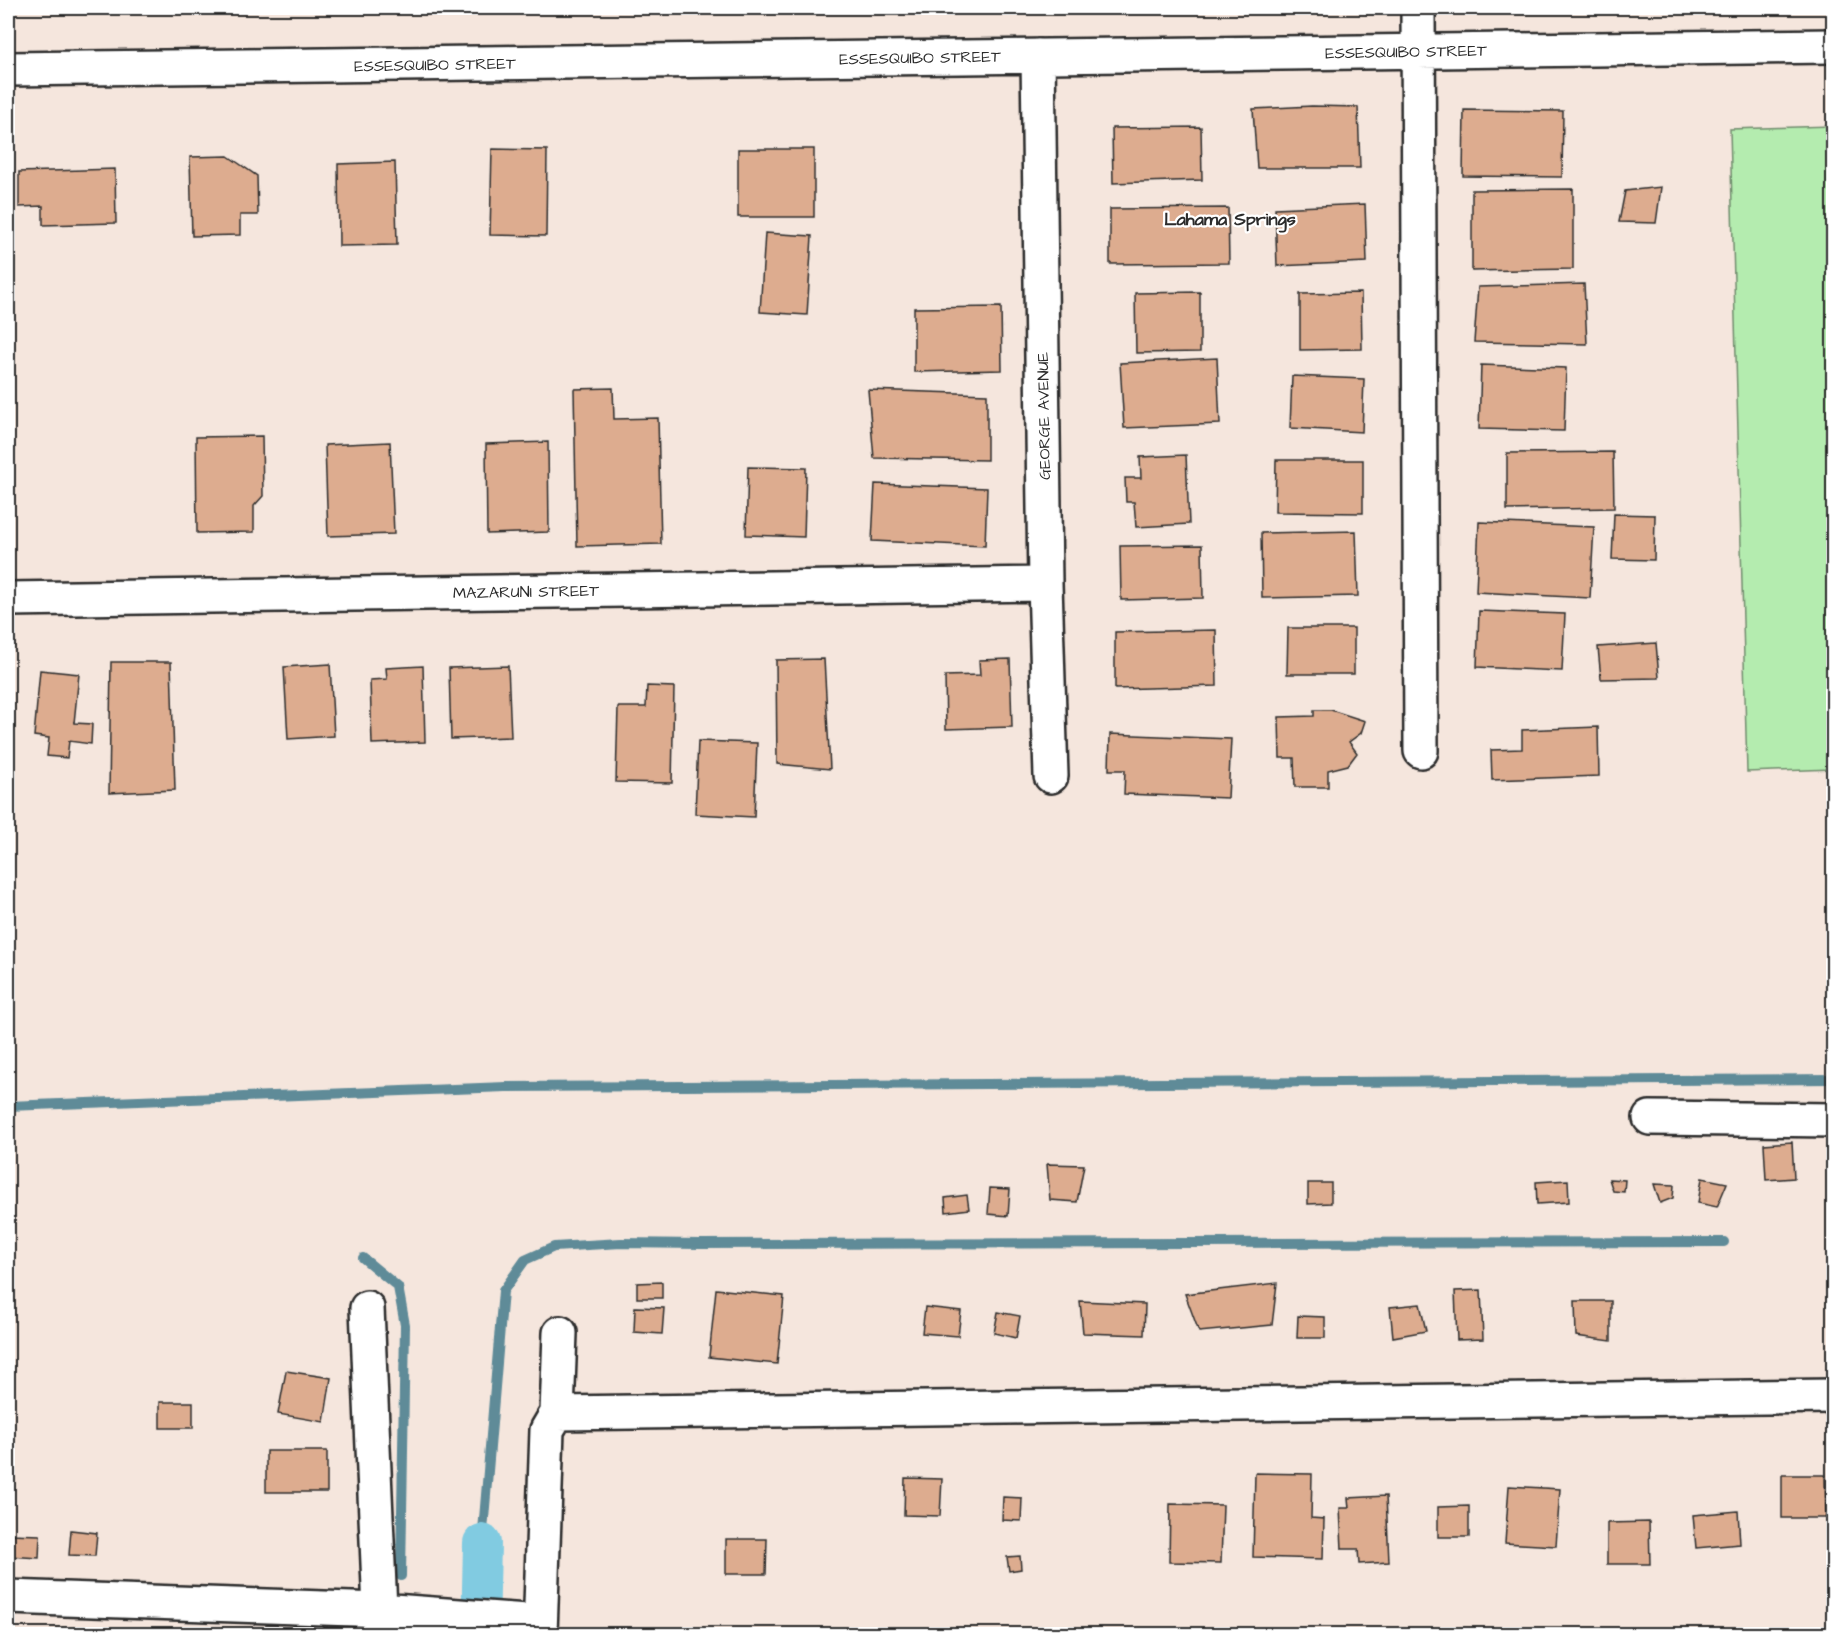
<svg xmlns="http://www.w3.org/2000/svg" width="1841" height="1642" font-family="'Architects Daughter',sans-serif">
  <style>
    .green { fill: #b4ecaf; stroke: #708c6d; stroke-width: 1.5 }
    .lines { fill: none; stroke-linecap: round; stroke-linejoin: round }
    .stream { stroke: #5f8b98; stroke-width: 10 }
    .canal { stroke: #81cbe1; stroke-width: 38 }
    .building { fill: #ddac8f; stroke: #2b2b2b; stroke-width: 1.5 }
    .street-casing { stroke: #2b2b2b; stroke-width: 38 }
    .street { stroke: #fff; stroke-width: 33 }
    .labels { text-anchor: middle; stroke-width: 4.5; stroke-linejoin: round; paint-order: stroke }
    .street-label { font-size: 16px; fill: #2b2b2b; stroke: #fff }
    .neighbourhood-label { font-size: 18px; font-weight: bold; fill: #2b2b2b; stroke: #fff }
  </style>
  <rect width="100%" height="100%" fill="#f5e6dd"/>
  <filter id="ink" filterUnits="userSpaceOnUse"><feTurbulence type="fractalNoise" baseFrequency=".0167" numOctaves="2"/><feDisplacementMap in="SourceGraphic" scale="12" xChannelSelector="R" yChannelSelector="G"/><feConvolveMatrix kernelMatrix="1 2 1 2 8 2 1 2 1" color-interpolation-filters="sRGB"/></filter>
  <g filter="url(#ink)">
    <path class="green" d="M1833 126V769L1747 772 1730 129Z"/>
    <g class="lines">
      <path class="stream" d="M8 1106 506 1087 1834 1079
        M363 1258 398 1287 405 1325 401 1576
        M482 1543 503 1291 525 1260 554 1247 621 1243 700 1244 1724 1242"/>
      <path class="canal" d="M480 1634 482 1543"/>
    </g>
    <path class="building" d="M1312 106 1358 107 1360 168H1257L1253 109Z
      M1464 110 1563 111 1562 177 1463 176Z
      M1201 127 1202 180 1113 183 1112 128Z
      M492 149 547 150 546 236 490 235Z
      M738 149H814V217H738Z
      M228 156 257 176 258 215H240V235L192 236 190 157Z
      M395 162 397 245 339 246 338 164Z
      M115 169 116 223 43 225V206L19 207V172Z
      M1661 187 1656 223 1619 222 1625 191Z
      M1573 189V269L1472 271V190Z
      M1365 204 1367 262 1277 266 1275 208Z
      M1228 208 1229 263 1110 264V209Z
      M765 233 812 236 807 315 760 312Z
      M1584 284 1587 344 1474 342 1478 287Z
      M1200 292V352L1136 353 1135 293Z
      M1361 293 1362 349 1300 350V294Z
      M1001 307 1002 370 914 372V308Z
      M1217 358 1220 424 1124 428 1120 363Z
      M1481 365 1566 368 1564 431 1479 429Z
      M1292 376 1364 379 1362 432 1290 428Z
      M613 388 614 419 658 418 661 544 577 546 574 389Z
      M868 390 987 394V460L874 458Z
      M262 436 263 496 254 506V532L197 533 196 437Z
      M390 442 394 534 328 536 325 445Z
      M548 442 549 532 487 534 486 444Z
      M1613 452 1614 508 1507 510V453Z
      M1186 455 1189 524 1136 527 1134 502H1126L1125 478H1141L1140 457Z
      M1276 460H1363V513L1275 512Z
      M748 467 806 468 804 537 746 535Z
      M875 484 987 488 985 546 872 541Z
      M1614 514 1655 515 1654 560 1612 559Z
      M1479 522 1594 527 1590 598 1476 592Z
      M1356 531 1358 596 1262 598 1261 533Z
      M1202 545 1203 598 1121 600 1120 546Z
      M1479 611 1565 614 1562 671 1477 667Z
      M1288 628H1354V674H1287Z
      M1216 630 1217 686 1115 689V632Z
      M1656 643 1659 678 1601 679 1598 647Z
      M824 659 830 769 777 764 776 660Z
      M1010 659 1012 727 946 729 945 676 980 675 979 660Z
      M111 662H171L175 790 109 793Z
      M330 664 334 736 288 739 284 667Z
      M423 666 425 742 372 744 370 680 387 679 386 668Z
      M508 666 511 737 451 739 449 668Z
      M40 670 79 674 74 723 92 724 91 744 69 741 67 758 47 756 49 738 34 736Z
      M647 686 674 687 672 783 616 782 618 707H646Z
      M1314 710H1331L1365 721 1361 733 1349 742 1357 753 1348 765 1328 770V787H1295L1294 758H1280L1279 717 1314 716Z
      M1598 727 1599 776 1492 780 1491 750 1522 749V730Z
      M1110 734 1231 739 1228 798 1124 794 1125 770H1109Z
      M698 741 757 743 754 817 695 814Z
      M1792 1142 1794 1178 1766 1180 1764 1144Z
      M1047 1164 1084 1165 1077 1202 1050 1200Z
      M1702 1178 1727 1183 1717 1207 1698 1203Z
      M1609 1179 1625 1180 1624 1192 1613 1191Z
      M1568 1180 1569 1202 1537 1204 1536 1182Z
      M1308 1183H1331V1203L1308 1204Z
      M1654 1184 1674 1185 1673 1198 1660 1203Z
      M990 1188 1010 1189 1008 1216 988 1214Z
      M967 1195 969 1209 946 1212 945 1198Z
      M662 1282V1298H637V1283Z
      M1277 1283 1272 1325 1199 1332 1185 1294Z
      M716 1289 784 1296 777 1364 709 1357Z
      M1481 1290 1483 1339 1457 1340 1455 1291Z
      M1080 1301 1145 1304 1144 1335 1083 1333Z
      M1575 1301H1611V1341L1576 1336Z
      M1420 1304 1426 1331 1393 1337 1390 1307Z
      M635 1307 664 1308 662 1334 634 1332Z
      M925 1307 961 1311 958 1336 922 1333Z
      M998 1312 1020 1316 1016 1338 994 1333Z
      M1298 1316 1325 1317V1338H1297Z
      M286 1371 331 1378 324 1422 278 1414Z
      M160 1402H193V1428H160Z
      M266 1451H327V1492H266Z
      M1255 1473 1312 1474 1311 1518 1324 1519 1323 1559 1253 1557Z
      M1782 1475H1825L1826 1518H1782Z
      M905 1478 942 1479 940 1516 904 1515Z
      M1509 1486 1560 1489 1556 1546 1505 1543Z
      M1386 1496 1389 1562 1359 1564 1358 1549H1342L1340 1508H1349L1348 1498Z
      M1003 1497 1022 1498 1021 1521 1002 1520Z
      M1170 1504 1223 1505 1221 1563 1169 1562Z
      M1469 1506V1537H1438V1507Z
      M1738 1511 1740 1544 1696 1548 1693 1515Z
      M1649 1522 1650 1564H1607V1523Z
      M71 1530 97 1533 95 1556 69 1555Z
      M8 1534 40 1535 39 1558 8 1556Z
      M726 1539H767L766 1574H726Z
      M1020 1556 1021 1569 1009 1571 1007 1557Z"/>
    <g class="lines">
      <g class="street-casing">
        <path id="street" d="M1418 8 1421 751
          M1038 56 1045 584 1051 776
          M8 69 1834 46
          M8 599 1045 584
          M1650 1118 1834 1120
          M367 1308 380 1610 379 1634
          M557 1413 1834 1396
          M8 1597 380 1610 540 1622
          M540 1634 547 1430 557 1413 560 1333"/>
      </g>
      <use href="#street" class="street"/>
    </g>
  </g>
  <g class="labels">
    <g class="street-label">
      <text transform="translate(1406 51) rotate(-1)" y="6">ESSESQUIBO STREET</text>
      <text transform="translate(920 57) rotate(-1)" y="6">ESSESQUIBO STREET</text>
      <text transform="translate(435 64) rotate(-1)" y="6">ESSESQUIBO STREET</text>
      <text transform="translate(1043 416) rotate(-91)" y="6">GEORGE AVENUE</text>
      <text transform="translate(526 591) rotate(-1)" y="6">MAZARUNI STREET</text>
    </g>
    <g class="neighbourhood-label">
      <text x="1230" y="225">Lahama Springs</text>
    </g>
  </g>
  <rect width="1841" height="1642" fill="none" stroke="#fff" stroke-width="30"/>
  <rect x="15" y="15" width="1811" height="1612" fill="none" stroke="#2b2b2b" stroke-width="2" filter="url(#ink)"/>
</svg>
